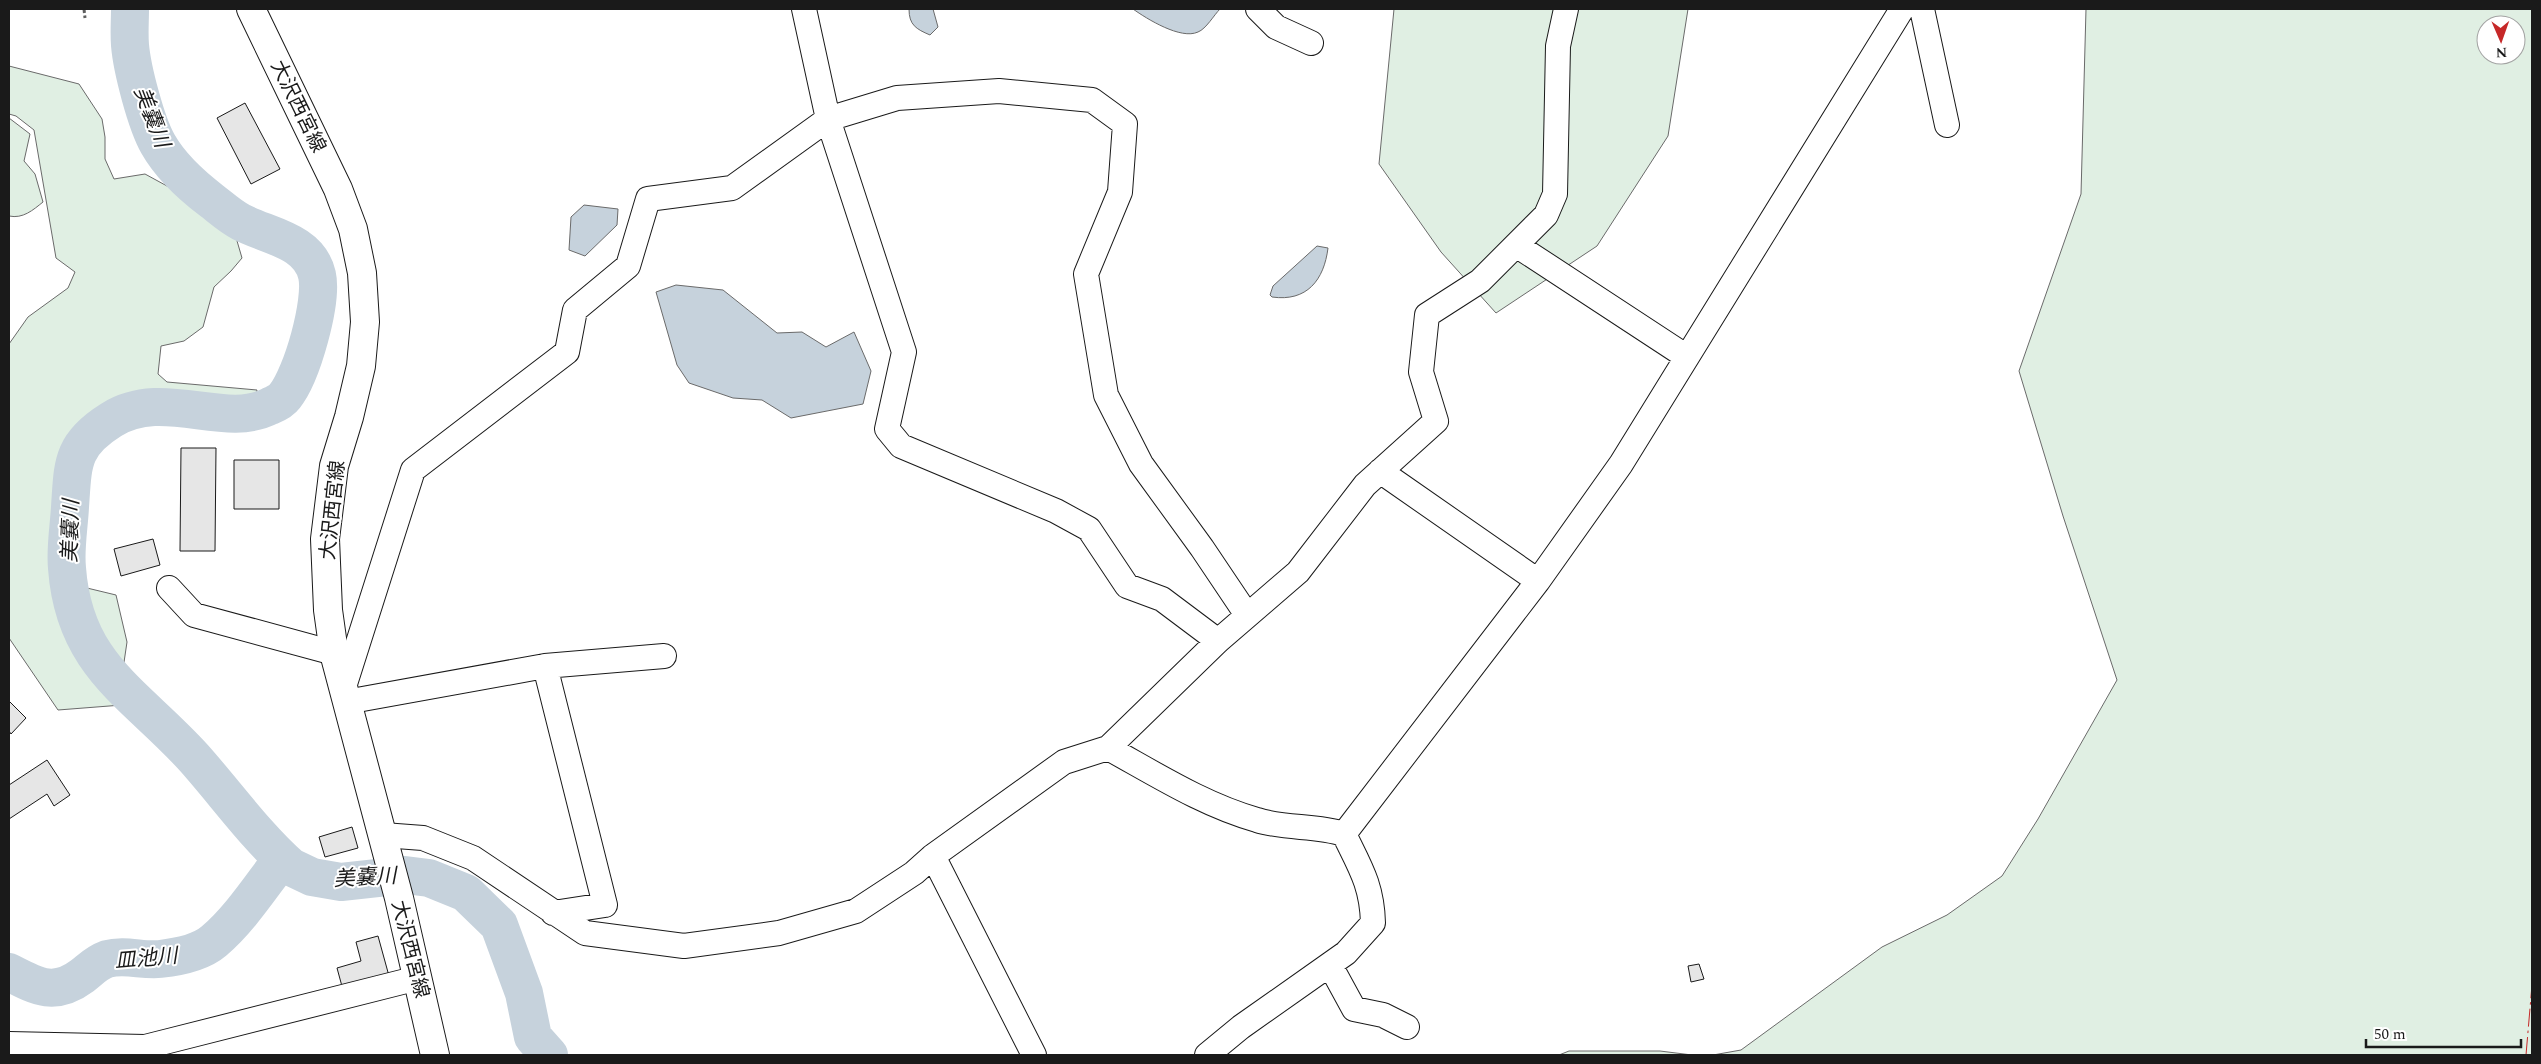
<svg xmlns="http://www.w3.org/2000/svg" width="2541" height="1064" font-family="Spectral,'Noto Sans JP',serif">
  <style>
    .green { fill: #e0efe3; stroke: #6a6a6a; fill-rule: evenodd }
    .water { fill: #c6d2dc; stroke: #6a6a6a }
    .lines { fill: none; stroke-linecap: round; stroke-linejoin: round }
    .river { stroke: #c6d2dc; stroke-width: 38 }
    .building { fill: #e6e6e6; stroke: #1a1a1a }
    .minor-casing { stroke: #1a1a1a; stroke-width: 26 }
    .major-casing { stroke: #1a1a1a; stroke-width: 30 }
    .path { stroke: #5f5f5f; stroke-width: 3; stroke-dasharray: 4 2.5; stroke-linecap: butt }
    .minor { stroke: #fff; stroke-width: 24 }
    .major { stroke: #fff; stroke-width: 28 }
    .power { stroke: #c62828; stroke-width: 1; stroke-dasharray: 18 4 2.5 4; stroke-linecap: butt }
    .labels { text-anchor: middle; stroke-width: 4; stroke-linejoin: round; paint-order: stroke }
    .street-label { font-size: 20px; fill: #1a1a1a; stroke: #fff }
    .water-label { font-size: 21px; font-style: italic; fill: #1a1a1a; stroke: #fff }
  </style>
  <rect width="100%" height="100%" fill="#fff"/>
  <path class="green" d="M1394 9H1688L1668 136 1597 246 1496 313 1441 252 1379 164Z
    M2086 9H2532V1055H1713L1741 1050 1882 947 1947 915 2002 876 2038 819 2117 680 2063 516 2019 371 2081 194ZM2486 25H2516V55H2486Z
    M9 66 79 84 102 119 105 137V159L114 179 145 174 178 192 235 234 242 258 231 271 214 287 203 327 184 341 161 346 158 374 167 382 257 390 255 404 221 405 187 398 131 402 106 412 79 435 67 461 76 543 87 588 116 595 127 642 123 669 139 686 122 705 58 710 9 638V344L28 317 68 288 75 272 56 258 34 130 16 116 9 114Z
    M9 118 30 134 24 161 35 174 43 202C33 210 23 219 9 216Z
    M1569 1051H1660L1692 1055H1559Z"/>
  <path class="water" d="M909 9H933L938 27 930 35C916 29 909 25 909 9Z
    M1133 9H1220C1214 15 1206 29 1198 32 1181 40 1147 19 1133 9Z
    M584 205 618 209 617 225 585 256 569 250 571 217Z
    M1317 246 1328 248C1324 280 1307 302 1272 297L1270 295 1273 286Z
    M676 285 723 290 777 333 802 332 826 347 854 332 871 371 863 404 791 418 762 400 733 398 689 383 677 365 656 292Z"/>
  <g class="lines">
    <path class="river" d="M130 9C130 21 129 33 130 45 132 69 146 123 158 144 171 167 191 185 212 201 221 208 231 217 241 222 267 236 309 240 317 275 323 301 302 375 285 396 282 400 275 404 270 406 224 430 163 387 111 420 71 445 73 464 70 507 69 527 65 548 67 568 74 666 135 693 194 758 226 794 255 835 291 867L312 877 341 882 405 875 429 878 466 893 499 925 524 993 533 1037 549 1055
      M9 972C36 986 54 997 82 976 91 969 96 963 107 959 125 954 143 961 160 959 178 957 200 953 214 941 240 919 261 886 282 859"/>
  </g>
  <path class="building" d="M245 103 280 169 251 184 217 118Z
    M181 448H216L215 551H180Z
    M234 460H279V509H234Z
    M153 539 160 565 121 576 114 549Z
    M9 701 26 718 11 734 9 731Z
    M47 760 70 795 54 806 47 794 9 819V785Z
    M352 827 358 848 325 857 319 837Z
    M378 936 389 976 343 990 337 968 361 961 356 942Z
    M1699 964 1704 979 1691 982 1688 966Z"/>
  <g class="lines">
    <g class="minor-casing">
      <path id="minor" d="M804 9 828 119 904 352 887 429 901 446 1056 511 1089 529 1127 586 1162 599 1218 641
        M1258 9 1276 27 1311 43
        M1922 9 1947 125
        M1516 245 1687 357
        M1380 471 1538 581
        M169 588 194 615 334 653
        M545 666 605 905 553 913
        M343 690 413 470 567 352 575 310 628 266 648 199 732 188 828 119 897 98 999 91 1092 100 1125 124 1120 192 1086 274 1106 395 1141 464 1202 548 1247 615
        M346 702 545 666 664 656
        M1108 748 1218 641 1298 572 1365 485 1436 421 1421 372 1427 315 1480 281 1546 215 1555 194 1558 46 1566 9
        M383 835 423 838 473 858 585 933 684 946 779 933 856 911 914 873 933 856 1064 762 1108 748C1157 775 1204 805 1257 820 1285 829 1316 825 1344 834L1538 581 1621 464 1902 9
        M933 856 1034 1055
        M1330 965 1354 1009 1383 1015 1407 1027
        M9 1044 145 1047 418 978
        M1207 1055 1241 1027 1346 953 1373 923C1372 885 1360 867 1344 834"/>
    </g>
    <g class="major-casing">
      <path id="major" d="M251 9 338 189 353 229 362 273 365 322 361 366 349 417 334 466 325 539 328 610 334 653 399 898 435 1055"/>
    </g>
    <path class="path" d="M84 9 85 18"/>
    <use href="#minor" class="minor"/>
    <use href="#major" class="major"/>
    <path class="power" d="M2526 1055 2532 985"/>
  </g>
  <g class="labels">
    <g class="street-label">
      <text transform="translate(299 106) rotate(64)" y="7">大沢西宮線</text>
      <text transform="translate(332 510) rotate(-84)" y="7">大沢西宮線</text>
      <text transform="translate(411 949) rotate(76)" y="7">大沢西宮線</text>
    </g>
    <g class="water-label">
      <text transform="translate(152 117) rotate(69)" y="7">美嚢川</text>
      <text transform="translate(70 531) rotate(-88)" y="7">美嚢川</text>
      <text transform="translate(365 877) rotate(-3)" y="7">美嚢川</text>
      <text transform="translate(146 958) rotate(-5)" y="7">皿池川</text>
    </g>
  </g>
  <rect width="2541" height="1064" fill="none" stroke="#1a1a1a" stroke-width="20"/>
  <g transform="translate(2501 40) rotate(178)"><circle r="24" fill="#ffffff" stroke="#a3a3a3"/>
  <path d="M0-4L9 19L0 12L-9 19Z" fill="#c62828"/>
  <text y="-8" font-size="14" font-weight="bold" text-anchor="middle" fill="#1a1a1a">N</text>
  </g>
  <path d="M2366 1039v8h155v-8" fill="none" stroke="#1a1a1a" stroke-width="2.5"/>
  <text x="2374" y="1039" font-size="15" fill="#1a1a1a" stroke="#ffffff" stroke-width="4" paint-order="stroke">50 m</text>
</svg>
